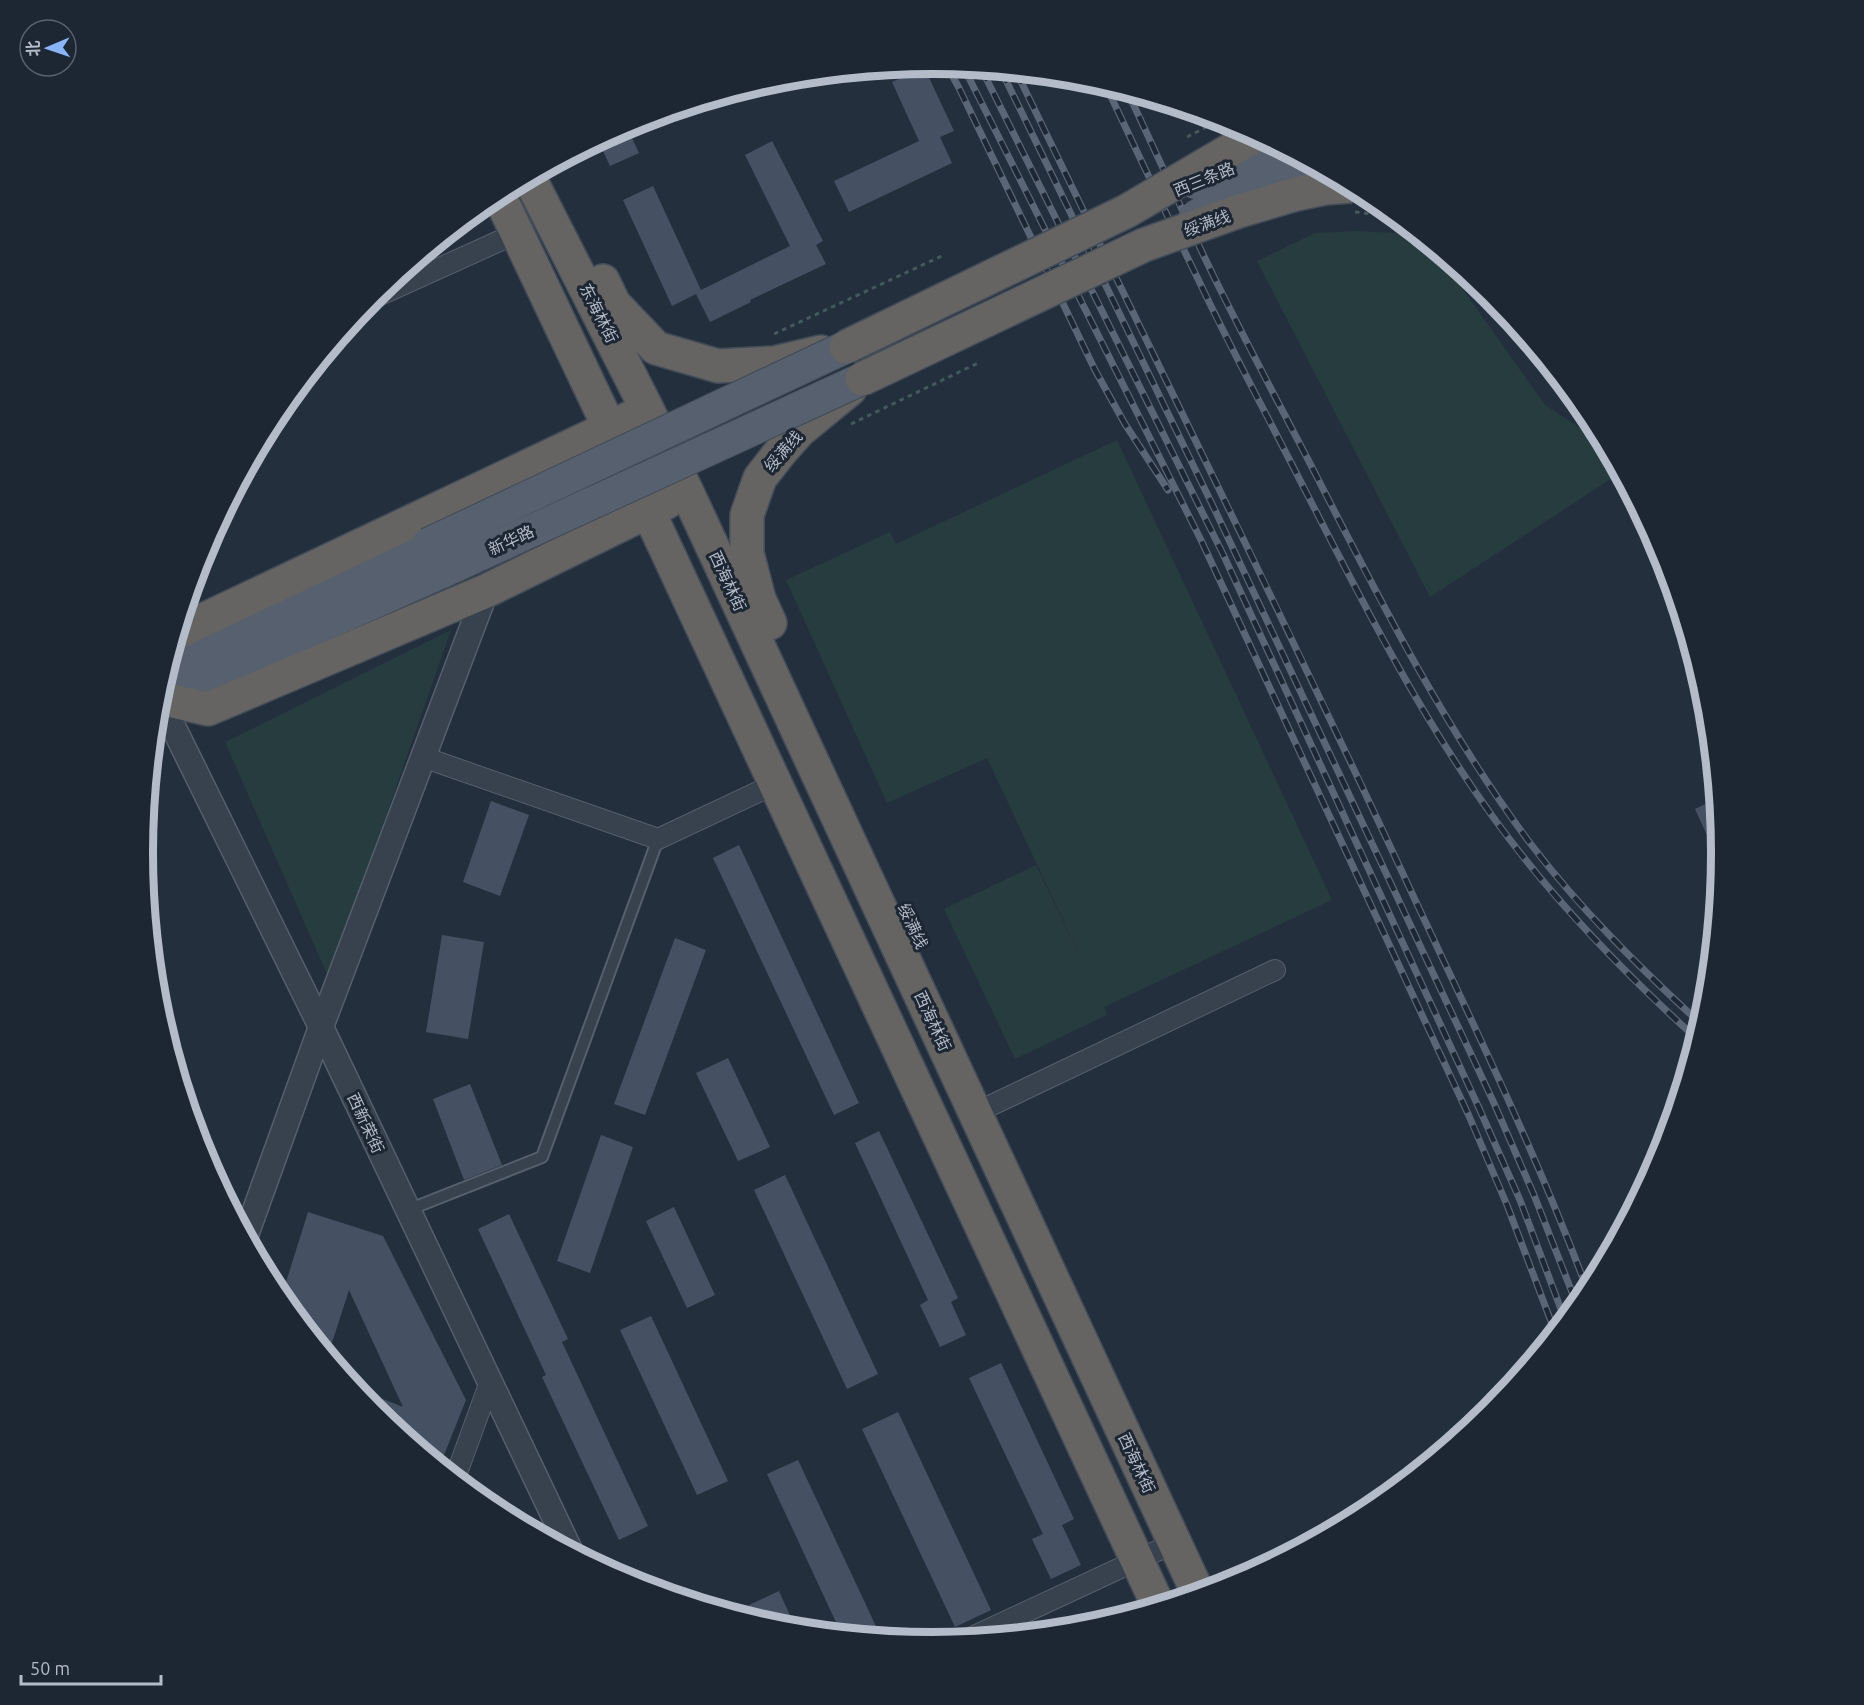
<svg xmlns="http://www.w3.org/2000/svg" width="1864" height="1705" font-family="Ubuntu,'Noto Sans SC',sans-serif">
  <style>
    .green { fill: #263c3f }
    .building { fill: #455162 }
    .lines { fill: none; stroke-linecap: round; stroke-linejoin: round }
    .service-casing { stroke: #565f6c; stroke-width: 14 }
    .minor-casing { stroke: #565f6c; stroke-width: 22 }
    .tertiary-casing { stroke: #565f6c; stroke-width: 27 }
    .primary-casing { stroke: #414a57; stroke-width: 34 }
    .trunk-casing { stroke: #434c59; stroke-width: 36 }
    .path { stroke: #44595c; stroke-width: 3; stroke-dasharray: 4.5 4.5; stroke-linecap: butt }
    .service { stroke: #38414e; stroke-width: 10 }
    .minor { stroke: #38414e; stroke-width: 20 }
    .tertiary { stroke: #38414e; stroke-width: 24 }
    .primary { stroke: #56606e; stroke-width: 32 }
    .trunk { stroke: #656462; stroke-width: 33 }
    .rail-casing { stroke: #5a6575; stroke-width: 7 }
    .rail { stroke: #1d2633; stroke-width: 4.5; stroke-dasharray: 14; stroke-linecap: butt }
    .primary-bridge-casing { stroke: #414a57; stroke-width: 34; stroke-linecap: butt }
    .trunk-bridge-casing { stroke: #434c59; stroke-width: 36; stroke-linecap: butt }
    .primary-bridge { stroke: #56606e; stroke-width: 32 }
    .trunk-bridge { stroke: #656462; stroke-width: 33 }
    .labels { text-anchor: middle; stroke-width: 6; stroke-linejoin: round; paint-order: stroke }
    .street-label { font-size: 16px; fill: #b4bcc9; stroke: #1d2633 }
    .rim { fill: none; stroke: #b4bcc9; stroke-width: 8 }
  </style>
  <rect width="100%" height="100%" fill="#242f3e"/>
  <path class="green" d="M1358 231 1396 233 1440 257 1545 405 1605 444 1620 473 1430 597 1257 261 1315 233Z
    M1117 440 1332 900 1104 1007 1107 1015 1015 1059 944 909 1036 865 1086 969 987 758 887 803 786 580 890 532 896 544Z
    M451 630 329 979 225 742Z"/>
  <path class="building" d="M924 67 954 131 940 137 952 163 849 212 834 181 919 141 892 82Z
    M626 125 639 153 610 166 598 140Z
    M772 141 823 241 816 245 826 264 750 300 751 302 710 322 696 294 672 306 623 200 653 186 701 290 790 246 745 155Z
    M1716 799 1721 853 1720 864 1695 809Z
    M491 801 529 815 500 896 463 882Z
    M739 845 859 1103 834 1115 713 858Z
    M442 935 484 942 468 1039 426 1032Z
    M675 938 706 950 645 1115 614 1104Z
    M728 1058 770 1147 738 1161 696 1073Z
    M470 1084 502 1165 464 1180 433 1099Z
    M879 1131 958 1298 951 1302 966 1335 940 1347 920 1305 928 1300 855 1143Z
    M601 1135 633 1147 590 1273 557 1261Z
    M785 1175 878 1374 847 1389 754 1190Z
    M674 1207 715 1295 687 1308 646 1221Z
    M308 1212 383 1236 466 1400 440 1465 374 1411 355 1388 403 1407 349 1290 328 1355 281 1298Z
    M509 1214 568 1339 562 1342 648 1526 619 1540 542 1377 546 1375 478 1229Z
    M651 1316 728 1481 697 1495 620 1330Z
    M1001 1363 1074 1519 1062 1525 1081 1565 1051 1579 1032 1539 1043 1534 969 1378Z
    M898 1412 991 1610 955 1627 862 1429Z
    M798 1460 881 1637 841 1633 767 1474Z
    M779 1591 796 1629 778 1627 757 1620 749 1605Z"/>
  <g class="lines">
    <g class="service-casing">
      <path id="service" d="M408 1210 542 1157 658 839"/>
    </g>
    <g class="minor-casing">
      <path id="minor" d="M369 300 517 233
        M423 757 658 839 775 784
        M975 1113 1275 970
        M455 1478 490 1382
        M970 1638 1174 1543"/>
    </g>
    <g class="tertiary-casing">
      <path id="tertiary" d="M158 696 321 1027 570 1550
        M246 1235 321 1027 486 591"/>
    </g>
    <g class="primary-casing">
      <path id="primary" d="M169 660 428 544
        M158 699 442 572"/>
    </g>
    <g class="trunk-casing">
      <path id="trunk" d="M529 177 647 409 687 492 1198 1593
        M498 193 610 429 1158 1605
        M603 281 614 304 656 348 718 366 774 363 821 352
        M770 623 759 599 747 553V515L760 478 782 450 800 430 850 389
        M178 632 630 418
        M159 698 208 709 486 591 667 502"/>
    </g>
    <path class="path" d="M1187 137 1222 119
      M1355 212 1387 216 1402 222
      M774 334 944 255
      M851 424 978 363"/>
    <use href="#service" class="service"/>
    <use href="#minor" class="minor"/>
    <use href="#tertiary" class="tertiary"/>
    <use href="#primary" class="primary"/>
    <use href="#trunk" class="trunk"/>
    <g class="rail-casing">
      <path id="rail" d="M946 64 959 88 1095 370 1125 424 1168 490
        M963 66 1201 540 1469 1116 1507 1205 1555 1332
        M981 68 1223 554 1479 1108 1520 1200 1565 1320
        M1001 70 1213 506 1385 871 1493 1101 1534 1195 1577 1305
        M1016 71C1147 344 1283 615 1410 889 1472 1022 1537 1154 1588 1292
        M1105 84C1136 149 1166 214 1198 279 1232 351 1270 421 1306 492 1363 603 1420 716 1493 817 1552 899 1622 971 1697 1039
        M1127 91C1157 154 1185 218 1216 281 1249 348 1284 413 1318 479 1382 604 1445 729 1530 843 1580 909 1640 968 1701 1024"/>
    </g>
    <use href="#rail" class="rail"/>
    <g class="primary-bridge-casing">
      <path id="primary-bridge" d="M1195 183 1281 148
        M1195 217 1260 180 1304 161
        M428 544 846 347
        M442 572 862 379"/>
    </g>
    <g class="trunk-bridge-casing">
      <path id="trunk-bridge" d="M846 347 1127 211 1256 135
        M862 379 1144 245 1239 211 1296 194 1325 188 1351 186"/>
    </g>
    <use href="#primary-bridge" class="primary-bridge"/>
    <use href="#trunk-bridge" class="trunk-bridge"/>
  </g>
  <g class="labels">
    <g class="street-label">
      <text transform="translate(1204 179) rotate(-22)" y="6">西三条路</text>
      <text transform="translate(1207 223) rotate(-20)" y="6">绥满线</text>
      <text transform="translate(599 313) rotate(63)" y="6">东海林街</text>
      <text transform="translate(783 451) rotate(-49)" y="6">绥满线</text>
      <text transform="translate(511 540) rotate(-25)" y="6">新华路</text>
      <text transform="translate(728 581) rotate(65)" y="6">西海林街</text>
      <text transform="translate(913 926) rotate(65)" y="6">绥满线</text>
      <text transform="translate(933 1021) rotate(65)" y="6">西海林街</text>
      <text transform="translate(366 1123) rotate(65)" y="6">西新荣街</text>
      <text transform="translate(1137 1463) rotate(65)" y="6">西海林街</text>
    </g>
  </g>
  <path d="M0 0H1864V1705H0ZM153 853a779 779 0 1 1 1558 0a779 779 0 1 1-1558 0Z" fill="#1d2633" fill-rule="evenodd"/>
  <path class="rim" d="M153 853a779 779 0 1 1 1558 0a779 779 0 1 1-1558 0Z"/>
  <g transform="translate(48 48) rotate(268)"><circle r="28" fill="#1d2633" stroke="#59626f" stroke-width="1.5"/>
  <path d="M0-4.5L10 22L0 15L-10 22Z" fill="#8ab4f8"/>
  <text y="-9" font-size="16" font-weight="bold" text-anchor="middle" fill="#b4bcc9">北</text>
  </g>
  <path d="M21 1675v9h140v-9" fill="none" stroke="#b4bcc9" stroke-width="3"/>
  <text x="30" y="1675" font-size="18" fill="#b4bcc9" stroke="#1d2633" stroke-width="4.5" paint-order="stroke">50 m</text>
</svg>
